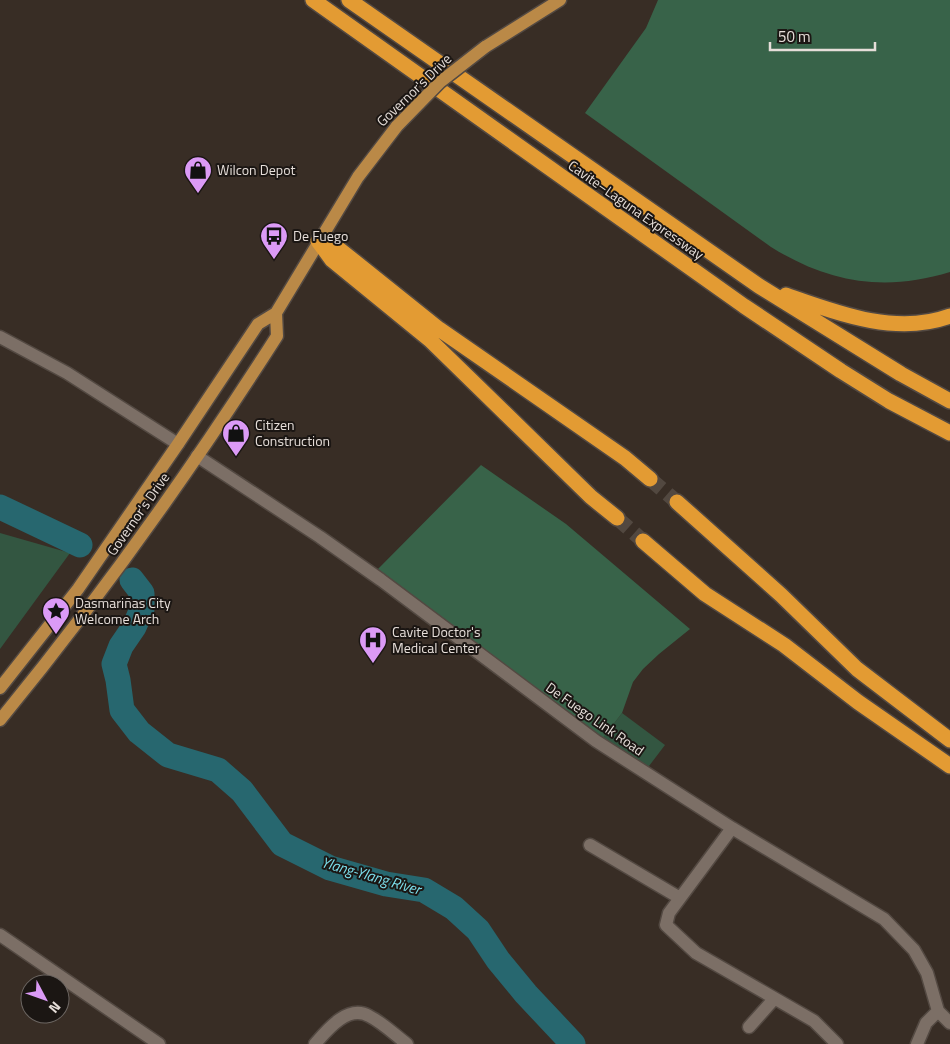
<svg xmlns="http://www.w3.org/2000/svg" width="950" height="1044" font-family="'Titillium Web',sans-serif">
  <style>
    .green { fill: #335641 }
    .forest { fill: #386349 }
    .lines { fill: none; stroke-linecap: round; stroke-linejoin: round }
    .river { stroke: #27676f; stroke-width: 25 }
    .highway-tunnel { stroke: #524840; stroke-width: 15; stroke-dasharray: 15 8; stroke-linecap: butt }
    .minor-casing { stroke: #534942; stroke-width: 15 }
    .major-casing { stroke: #534942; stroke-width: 15 }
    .highway-casing { stroke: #534942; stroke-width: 18 }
    .minor { stroke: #7c6f66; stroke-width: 12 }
    .major { stroke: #ba8947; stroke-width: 12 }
    .highway { stroke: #e39b33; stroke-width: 15 }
    .major-bridge-casing { stroke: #534942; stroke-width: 15; stroke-linecap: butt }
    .major-bridge { stroke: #ba8947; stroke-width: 12 }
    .labels { text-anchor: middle; stroke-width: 4; stroke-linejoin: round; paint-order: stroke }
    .street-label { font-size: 14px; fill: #e6ded9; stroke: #1b1613 }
    .poi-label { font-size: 14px; fill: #e6ded9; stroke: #1b1613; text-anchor: start }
    .water-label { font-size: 15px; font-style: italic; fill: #7cdfec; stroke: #1b1613 }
  </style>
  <rect width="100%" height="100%" fill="#382d25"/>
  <path class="green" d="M0 533 70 553 0 649Z
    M622 713 665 745 646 770 603 738Z"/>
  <path class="forest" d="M658 0H950V272C885 292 829 283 771 247L585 113 646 28Z
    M481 465 566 524 690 629 659 654 643 669 633 682 622 713 603 738 378 569Z"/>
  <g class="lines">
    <path class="river" d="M0 507 80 545
      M132 580 142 593V609L134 627 121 646 114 664 118 680 122 710 139 732 168 755 218 770 242 791 282 844 330 868 386 884 424 890 454 908 478 930 498 960 526 994 573 1044"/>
    <path class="highway-tunnel" d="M650 479 677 502
      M617 518 643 541"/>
    <g class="minor-casing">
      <path id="minor" d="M0 337 67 373 178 444
        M197 456 320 537 381 580 596 741 732 828 884 919 914 950 927 973 938 1011 950 1023
        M732 828 669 913 666 925 696 953 814 1021 837 1044
        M590 845 680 898
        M0 935 159 1044
        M749 1027 774 999
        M315 1044C327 1030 348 1004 369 1016 383 1023 395 1035 407 1044
        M917 1044 926 1023 938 1011"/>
    </g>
    <g class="major-casing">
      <path id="major" d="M485 47 560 0
        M0 688 78 589 178 444 258 324 276 313 358 177 397 126
        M0 720C100 598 192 469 277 336L276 313"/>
    </g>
    <g class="highway-casing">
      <path id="highway" d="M313 0 744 306 841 371 889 401 950 433
        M349 0 759 286 901 374 950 401
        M318 241 339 249 439 329 625 458 650 479
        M318 241 332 260 430 340 591 497 617 518
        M786 295C837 313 896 336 950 316
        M677 502 781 595 857 669 950 740
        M643 541 705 594 784 645 858 702 950 766"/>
    </g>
    <use href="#minor" class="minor"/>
    <use href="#major" class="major"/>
    <use href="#highway" class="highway"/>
    <g class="major-bridge-casing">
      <path id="major-bridge" d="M397 126 440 82 485 47"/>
    </g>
    <use href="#major-bridge" class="major-bridge"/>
  </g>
  <defs>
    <g id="shop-pin" transform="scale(1.4375)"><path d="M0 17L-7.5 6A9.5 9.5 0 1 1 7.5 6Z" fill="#db9af6" stroke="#1b1613"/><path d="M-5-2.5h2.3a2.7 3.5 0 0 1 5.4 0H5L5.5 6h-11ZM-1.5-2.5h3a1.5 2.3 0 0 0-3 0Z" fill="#111"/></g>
    <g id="bus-pin" transform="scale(1.4375)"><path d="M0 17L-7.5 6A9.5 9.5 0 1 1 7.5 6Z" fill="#db9af6" stroke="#1b1613"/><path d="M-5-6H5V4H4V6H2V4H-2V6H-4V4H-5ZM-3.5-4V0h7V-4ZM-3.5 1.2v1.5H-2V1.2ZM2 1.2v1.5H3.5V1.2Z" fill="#111"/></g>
    <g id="sight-pin" transform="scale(1.4375)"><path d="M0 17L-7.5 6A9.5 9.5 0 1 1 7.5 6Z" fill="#db9af6" stroke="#1b1613"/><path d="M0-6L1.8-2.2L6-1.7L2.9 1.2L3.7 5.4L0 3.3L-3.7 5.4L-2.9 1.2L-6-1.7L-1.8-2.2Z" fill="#111"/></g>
    <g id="hospital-pin" transform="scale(1.4375)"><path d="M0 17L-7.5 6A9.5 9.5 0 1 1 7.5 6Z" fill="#db9af6" stroke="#1b1613"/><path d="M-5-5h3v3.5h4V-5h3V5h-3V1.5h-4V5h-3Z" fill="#111"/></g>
  </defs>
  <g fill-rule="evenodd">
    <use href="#shop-pin" x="198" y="170"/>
    <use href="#bus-pin" x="274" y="236"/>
    <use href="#shop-pin" x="236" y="433"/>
    <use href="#sight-pin" x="56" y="611"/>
    <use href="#hospital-pin" x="373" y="640"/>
  </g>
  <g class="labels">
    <g class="street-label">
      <text transform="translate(414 90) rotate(-44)" y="5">Governor's Drive</text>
      <text transform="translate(636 210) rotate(35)" y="5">Cavite–Laguna Expressway</text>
      <text transform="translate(138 514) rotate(-55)" y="5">Governor's Drive</text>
      <text transform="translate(595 719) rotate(35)" y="5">De Fuego Link Road</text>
    </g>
    <g class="poi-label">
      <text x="217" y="175">Wilcon Depot</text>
      <text x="293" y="241">De Fuego</text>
      <text x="255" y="430">Citizen<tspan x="255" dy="16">Construction</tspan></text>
      <text x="75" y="608">Dasmariñas City<tspan x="75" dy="16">Welcome Arch</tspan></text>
      <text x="392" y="637">Cavite Doctor's<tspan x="392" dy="16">Medical Center</tspan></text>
    </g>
    <g class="water-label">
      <text transform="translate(371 876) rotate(16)" y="5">Ylang-Ylang River</text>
    </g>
  </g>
  <g transform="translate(45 999) rotate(131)"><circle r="24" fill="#1b1613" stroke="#6c6662"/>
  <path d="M0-4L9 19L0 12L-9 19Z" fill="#db9af6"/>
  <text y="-8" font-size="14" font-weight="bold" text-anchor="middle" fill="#e6ded9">N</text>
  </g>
  <path d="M770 42v8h105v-8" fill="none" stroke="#e6ded9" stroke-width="2.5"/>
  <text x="778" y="42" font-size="15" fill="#e6ded9" stroke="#1b1613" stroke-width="4" paint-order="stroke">50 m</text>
</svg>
